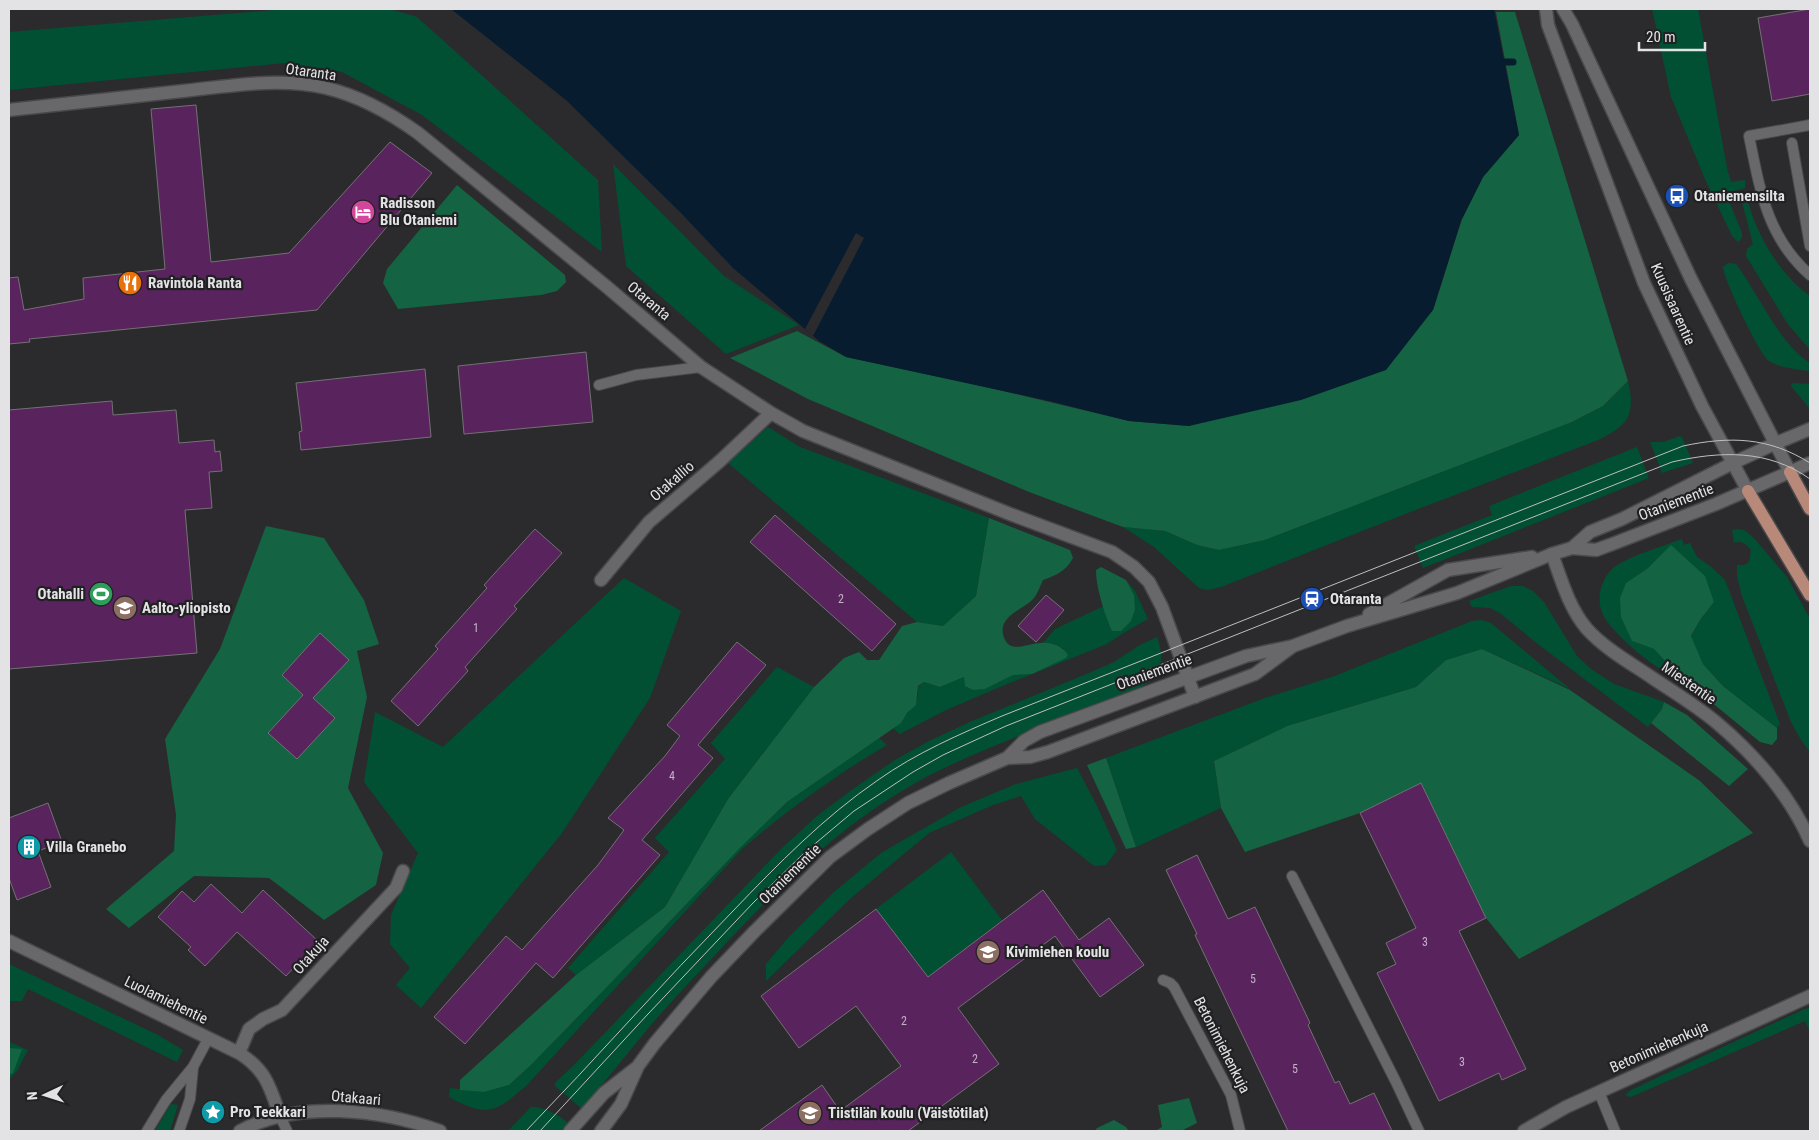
<svg xmlns="http://www.w3.org/2000/svg" width="1819" height="1140" font-family="'Roboto Condensed',sans-serif">
  <style>
    .green { fill: #025033 }
    .forest { fill: #146342 }
    .water { fill: #071c2f }
    .pier { fill: #2b2b2d }
    .lines { fill: none; stroke-linecap: round; stroke-linejoin: round }
    .stream { stroke: #071c2f; stroke-width: 7 }
    .building { fill: #59235e; stroke: #737173 }
    .service-casing { stroke: #49494b; stroke-width: 12 }
    .minor-casing { stroke: #49494b; stroke-width: 15 }
    .tertiary-casing { stroke: #49494b; stroke-width: 15 }
    .secondary-casing { stroke: #49494b; stroke-width: 15 }
    .primary-casing { stroke: #49494b; stroke-width: 15 }
    .service { stroke: #68686b; stroke-width: 10 }
    .minor { stroke: #68686b; stroke-width: 12 }
    .tertiary { stroke: #68686b; stroke-width: 12 }
    .secondary { stroke: #68686b; stroke-width: 12 }
    .primary { stroke: #b88978; stroke-width: 12 }
    .tram { stroke: #bfbfc1; stroke-width: 1 }
    .labels { text-anchor: middle; stroke-width: 4.5; stroke-linejoin: round; paint-order: stroke }
    .number-label { font-size: 12px; fill: #c0b3c3 }
    .street-label { font-size: 15px; fill: #e3e3e5; stroke: #212123 }
    .poi-label { font-size: 15px; font-weight: bold; fill: #e3e3e5; stroke: #212123; text-anchor: start }
  </style>
  <rect width="100%" height="100%" fill="#2b2b2d"/>
  <path class="green" d="M286 9H390L417 17 598 180 602 252 422 115 342 72 285 63 9 90V32Z
    M1652 9H1698L1728 173 1729 174 1731 182 1745 180V188L1734 191 1726 198 1729 201 1742 233V238L1738 242 1732 236 1705 179 1671 97Z
    M613 164 724 276 799 325 726 354 626 266Z
    M1747 198C1756 234 1779 274 1810 296V350L1787 323 1746 256 1747 249 1753 244 1742 202Z
    M1728 263 1736 264C1758 293 1780 345 1810 363V371C1800 370 1777 367 1769 361 1759 354 1724 280 1723 267Z
    M1628 381C1636 415 1628 426 1598 440L1400 516 1221 587 1207 590 1199 588 1154 547 1123 527 1165 531 1197 545 1219 550 1265 540 1572 422 1603 406Z
    M1792 383 1810 384V409L1791 386Z
    M768 427 800 447 989 518 976 596 943 626 917 622 728 463Z
    M1680 436 1682 437 1693 463 1662 473 1650 442H1663Z
    M1637 447 1649 478 1423 568 1414 546 1492 515 1489 506Z
    M1738 529 1744 530 1752 536 1787 577 1810 619V752L1801 740 1791 722 1742 596 1737 576V565H1744L1749 562 1751 550C1746 544 1742 540 1734 543L1732 530Z
    M1682 539 1684 545 1690 543 1697 557 1710 566 1725 580 1780 724 1777 728 1723 686 1703 664 1691 637 1700 620 1714 602 1671 546 1648 568 1626 583 1632 641 1654 649 1677 674C1672 673 1666 672 1662 670 1645 660 1612 632 1603 615 1596 600 1600 581 1612 569 1625 557 1664 546 1682 539Z
    M624 578 681 611 650 698 562 833 421 1008 396 985 410 968 390 944 391 915 418 853 364 782 375 712 443 747Z
    M1126 580 1135 591 1148 619 1122 634 1107 644 995 689 946 710 900 734 893 728C900 724 902 719 907 713 916 703 919 701 918 687L924 682 940 687 964 677 966 686 973 690 985 689 1064 649 1054 644 1043 643 1055 629 1104 606 1109 623 1134 595Z
    M1511 586H1523L1533 591 1544 602 1577 656 1591 669 1614 684 1664 702 1662 709 1648 727 1539 645 1500 613 1490 608 1472 607 1469 601Z
    M1482 620 1491 623 1570 689 1482 649 1446 660 1416 687 1287 726 1214 761 1221 808 1136 847 1106 758 1265 698 1332 677 1472 621Z
    M1157 637C1162 651 1164 665 1154 677 1144 689 1107 702 1092 708 1041 728 989 746 940 770 854 813 795 870 730 939 704 968 676 995 651 1025 628 1053 605 1081 582 1109L555 1086V1083L574 1065 782 848 817 816 853 789 895 760 929 741 972 721 1089 673 1114 662 1140 645Z
    M777 667 814 687 728 799 665 907 576 975 568 968 669 852 655 838 725 759 711 743Z
    M879 738 887 745C836 775 787 810 742 849L528 1084C497 1111 489 1119 449 1097L450 1088 484 1092 509 1085 530 1066 606 988 741 847 787 802Z
    M1077 768 1097 806 1117 850 1106 865 1094 866 1035 819 1021 796 993 805 929 833 851 898 766 981V964L788 938 834 892 881 853 961 807 1016 784Z
    M951 852 1002 920 928 977 876 909Z
    M9 964 158 1035 183 1050 177 1062 28 989 22 1001H9Z
    M1810 1008V1032L1805 1021 1631 1097 1625 1095 1631 1090 1804 1009Z
    M9 1042 28 1050 17 1071 9 1080Z
    M171 1104 178 1105 170 1131H155Z
    M531 1107C546 1107 559 1115 569 1124L561 1131H508Z"/>
  <path class="forest" d="M1496 12H1515L1628 381 1603 406 1572 422 1265 540 1219 550 1197 545 1165 531 1123 527 1029 492 808 399 730 358 797 331 846 357 982 386 1129 421 1189 426 1433 310 1462 219 1483 177 1519 135Z
    M457 185 565 275 566 282 557 291 541 295 398 309 383 283 387 269Z
    M989 518 1070 550 1073 558C1066 571 1057 575 1043 580 1040 586 1038 593 1034 598 1025 609 999 615 1003 634 1008 656 1027 643 1041 643 1052 642 1062 646 1068 655L1066 658 1032 674 1013 675 985 689 973 690 965 686 964 677 940 687 924 682 918 686 916 705 907 713 901 723 787 802 741 847 606 988 530 1066 509 1085 484 1092 460 1090V1080L576 975 665 907 728 799 814 687 844 658 859 652 867 660H879L902 626 917 622 943 626 976 596Z
    M266 526 324 538 364 600 379 644 357 651 367 697 348 788 383 853 376 885 324 920 269 878 194 876 129 928 106 909 174 851 176 815 165 739 220 649Z
    M1671 545 1705 576 1714 602 1700 620 1691 636 1703 664 1723 686 1777 728V739L1772 745 1760 742 1677 674 1654 649 1632 641 1621 617 1620 598 1626 583 1648 568Z
    M1101 567 1126 580 1134 595 1135 610 1131 621 1121 631H1112C1105 615 1096 588 1096 570Z
    M1482 649 1570 690 1700 781 1753 833 1519 959 1486 918 1421 783 1360 813 1245 852 1221 808 1214 761 1287 726 1416 687 1446 660Z
    M1664 702 1687 715 1748 769 1729 786 1651 723 1662 709Z
    M1106 758 1136 847 1126 849 1087 765Z
    M9 1048 22 1049 13 1073 9 1075Z
    M1189 1098 1197 1123 1181 1131H1155L1162 1127 1158 1105Z
    M1114 1120 1126 1127 1129 1131H1095L1097 1128Z"/>
  <path class="water" d="M451 9H1494L1519 135 1483 177 1461 221 1433 310 1386 370 1301 400 1189 426 1129 421 1049 401 846 357 819 341 733 268 682 214 566 100Z"/>
  <path class="pier" d="M856 233 864 238 813 336 805 329Z"/>
  <g class="lines">
    <path class="stream" d="M1504 62H1513"/>
  </g>
  <path class="building" d="M1810 9V94L1772 101 1758 18Z
    M196 105 211 262 289 253 390 142 432 173 317 310 29 339 30 342 9 344V278L18 277 24 310 84 299 83 278 165 269 151 109Z
    M586 352 593 422 464 434 458 366Z
    M425 369 431 437 301 450 299 432 302 431 296 383Z
    M112 401 113 415 176 410 179 443 214 440 215 452 220 451 222 471 209 472 212 508 185 510 197 653 9 669V410Z
    M775 515 896 624 872 651 750 542Z
    M535 529 562 553 514 606 517 609 465 667 468 671 418 726 391 701 438 649 435 646 487 588 484 585Z
    M1046 595 1064 610 1036 642 1018 626Z
    M320 633 349 660 313 698 335 718 297 759 268 733 303 695 282 675Z
    M737 642 766 665 698 745 713 758 642 840 660 855 553 978 536 963 465 1044 434 1017 506 936 522 950 598 865 624 830 608 818 665 756 680 736 667 725Z
    M1421 783 1486 918 1459 931 1526 1069 1502 1080 1499 1073 1439 1101 1377 973 1396 964 1386 943 1416 928 1360 813Z
    M48 803 62 842 38 851 51 887 17 900 9 878V818Z
    M1197 855 1228 919 1255 907 1310 1023 1308 1025 1335 1083 1339 1081 1350 1104 1374 1093 1392 1131H1288L1195 935 1197 934 1166 870Z
    M211 884 242 913 263 890 318 941 286 976 237 932 205 966 188 950 191 947 158 917 182 891 194 902Z
    M1043 890 1079 940 1109 918 1144 965 1100 997 1055 936 958 1008 999 1064 908 1131H759L822 1085 840 1111 901 1066 856 1006 799 1048 761 996 876 909 928 977Z"/>
  <g class="lines">
    <g class="service-casing">
      <path id="service" d="M1810 125 1749 136C1760 190 1767 237 1810 275
        M1792 143 1810 246
        M599 385 636 375 701 367
        M1292 876 1396 1082 1419 1131
        M1163 980 1170 983 1174 987 1231 1095 1240 1131
        M1599 1092 1615 1131
        M280 1116 287 1131
        M147 1131 166 1100 193 1067 208 1039
        M179 1131 190 1099 193 1068"/>
    </g>
    <g class="minor-casing">
      <path id="minor" d="M9 110C67 104 125 97 183 91 229 86 280 77 326 88 360 96 390 113 418 133L607 287 701 367 771 413 803 431 1010 514 1112 552 1134 567 1149 582 1162 607 1195 697
        M601 580 649 522 720 461 771 413
        M9 941 239 1053C266 1070 270 1087 280 1116
        M239 1053 249 1029 263 1019 282 1010 396 888 403 871
        M1524 1131 1566 1107 1810 996"/>
    </g>
    <g class="tertiary-casing">
      <path id="tertiary" d="M1774 444 1810 429
        M1790 472 1810 463
        M1369 614 1448 570 1532 557
        M1007 758 1024 741 1040 732 1246 656 1293 646 1347 626 1457 593 1552 554
        M240 1131C298 1100 380 1109 440 1131
        M570 1131 604 1093 636 1068
        M601 1131 621 1104 638 1066 655 1043 711 977 755 931 830 857 868 829 908 803 949 783 1007 758 1030 757 1048 752 1255 674 1293 646"/>
    </g>
    <g class="secondary-casing">
      <path id="secondary" d="M1546 9 1548 25 1644 283 1702 406 1748 491
        M1563 9 1572 24 1691 279 1790 472 1716 504 1615 543 1596 550 1572 548 1552 554C1561 579 1569 608 1587 629 1605 649 1632 664 1654 679 1675 693 1698 707 1717 723 1756 756 1789 794 1810 841
        M1572 548 1590 532 1622 519 1733 463 1774 444"/>
    </g>
    <g class="primary-casing">
      <path id="primary" d="M1790 472 1810 509
        M1748 491 1810 595"/>
    </g>
    <use href="#service" class="service"/>
    <use href="#minor" class="minor"/>
    <use href="#tertiary" class="tertiary"/>
    <use href="#secondary" class="secondary"/>
    <use href="#primary" class="primary"/>
    <path class="tram" d="M526 1131C596 1059 662 983 733 911 778 864 824 817 878 780 916 753 960 734 1002 716L1683 446C1730 436 1769 437 1810 463
      M540 1131 648 1014 753 903 804 853 854 811 913 772 943 755 1006 726 1672 462C1720 451 1768 449 1810 479"/>
  </g>
  <defs>
    <g id="bus-disc" transform="scale(1.25)"><circle r="9.5" fill="#1a4fb4" stroke="#212123"/><path d="M-5-6H5V4H4V6H2V4H-2V6H-4V4H-5ZM-3.5-4V0h7V-4ZM-3.5 1.2v1.5H-2V1.2ZM2 1.2v1.5H3.5V1.2Z" fill="#fff"/></g>
    <g id="hotel-disc" transform="scale(1.25)"><circle r="9.5" fill="#d1479c" stroke="#212123"/><path d="M-6-4.5h1.5V1H6V5H4.5V3h-9V5H-6ZM-4 0a1.8 1.8 0 1 1 3.6 0ZM.5 0V-2.5h3Q6-2.5 6 0Z" fill="#fff"/></g>
    <g id="restaurant-disc" transform="scale(1.25)"><circle r="9.5" fill="#e8710a" stroke="#212123"/><path d="M-5-6h1v4h1v-4h1v4h1v-4h1v5L-1.5 .5V6h-2V.5L-5-1ZM5-6V6H3V1.5H1.5Q1.5-4 5-6Z" fill="#fff"/></g>
    <g id="stadium-disc" transform="scale(1.25)"><circle r="9.5" fill="#2e9e5b" stroke="#212123"/><path d="M0-5a6.5 5 0 1 0 0 10a6.5 5 0 1 0 0-10ZM-3.5-1.8h7v3.6h-7Z" fill="#fff"/></g>
    <g id="station-disc" transform="scale(1.25)"><circle r="9.5" fill="#1a4fb4" stroke="#212123"/><path d="M-3-6H3Q5-6 5-4V2Q5 4 3 4L4.5 6H3L1.5 4h-3L-3 6H-4.5L-3 4Q-5 4-5 2V-4Q-5-6-3-6ZM-3.5-4v3h7v-3ZM-3.5 1v1.5H-2V1ZM2 1v1.5H3.5V1Z" fill="#fff"/></g>
    <g id="university-disc" transform="scale(1.25)"><circle r="9.5" fill="#8d6e63" stroke="#212123"/><path d="M0-5L7-2L0 1L-7-2ZM-4 1L0 2.5L4 1V4Q0 6-4 4Z" fill="#fff"/></g>
    <g id="building-disc" transform="scale(1.25)"><circle r="9.5" fill="#0f9aa8" stroke="#212123"/><path d="M-4-6H4V6H1V3H-1V6H-4ZM-2.5-4.3h1.7v1.8h-1.7ZM.8-4.3h1.7v1.8H.8ZM-2.5-1h1.7V.8h-1.7ZM.8-1h1.7V.8H.8Z" fill="#fff"/></g>
    <g id="school-disc" transform="scale(1.25)"><circle r="9.5" fill="#8d6e63" stroke="#212123"/><path d="M0-5L7-2L0 1L-7-2ZM-4 1L0 2.5L4 1V4Q0 6-4 4Z" fill="#fff"/></g>
    <g id="sight-disc" transform="scale(1.25)"><circle r="9.5" fill="#0f9aa8" stroke="#212123"/><path d="M0-6L1.8-2.2L6-1.7L2.9 1.2L3.7 5.4L0 3.3L-3.7 5.4L-2.9 1.2L-6-1.7L-1.8-2.2Z" fill="#fff"/></g>
  </defs>
  <g fill-rule="evenodd">
    <use href="#bus-disc" x="1677" y="196"/>
    <use href="#hotel-disc" x="363" y="212"/>
    <use href="#restaurant-disc" x="130" y="283"/>
    <use href="#stadium-disc" x="101" y="594"/>
    <use href="#station-disc" x="1312" y="599"/>
    <use href="#university-disc" x="125" y="608"/>
    <use href="#building-disc" x="29" y="847"/>
    <use href="#school-disc" x="988" y="952"/>
    <use href="#sight-disc" x="213" y="1112"/>
    <use href="#school-disc" x="810" y="1113"/>
  </g>
  <g class="labels">
    <g class="number-label">
      <text x="841" y="603">2</text>
      <text x="476" y="632">1</text>
      <text x="672" y="780">4</text>
      <text x="1425" y="946">3</text>
      <text x="1253" y="983">5</text>
      <text x="904" y="1025">2</text>
      <text x="975" y="1063">2</text>
      <text x="1462" y="1066">3</text>
      <text x="1295" y="1073">5</text>
    </g>
    <g class="street-label">
      <text transform="translate(311 72) rotate(8)" y="5">Otaranta</text>
      <text transform="translate(649 301) rotate(40)" y="5">Otaranta</text>
      <text transform="translate(1673 304) rotate(66)" y="5">Kuusisaarentie</text>
      <text transform="translate(672 481) rotate(-41)" y="5">Otakallio</text>
      <text transform="translate(1676 502) rotate(-21)" y="5">Otaniementie</text>
      <text transform="translate(1154 672) rotate(-20)" y="5">Otaniementie</text>
      <text transform="translate(1689 683) rotate(35)" y="5">Miestentie</text>
      <text transform="translate(790 874) rotate(-44)" y="5">Otaniementie</text>
      <text transform="translate(311 955) rotate(-48)" y="5">Otakuja</text>
      <text transform="translate(166 1000) rotate(26)" y="5">Luolamiehentie</text>
      <text transform="translate(1222 1045) rotate(63)" y="5">Betonimiehenkuja</text>
      <text transform="translate(1659 1047) rotate(-24)" y="5">Betonimiehenkuja</text>
      <text transform="translate(356 1098) rotate(5)" y="5">Otakaari</text>
    </g>
    <g class="poi-label">
      <text x="1694" y="201">Otaniemensilta</text>
      <text x="380" y="208">Radisson<tspan x="380" dy="17">Blu Otaniemi</tspan></text>
      <text x="148" y="288">Ravintola Ranta</text>
      <text x="84" y="599" text-anchor="end">Otahalli</text>
      <text x="1330" y="604">Otaranta</text>
      <text x="142" y="613">Aalto-yliopisto</text>
      <text x="46" y="852">Villa Granebo</text>
      <text x="1006" y="957">Kivimiehen koulu</text>
      <text x="230" y="1117">Pro Teekkari</text>
      <text x="828" y="1118">Tiistilän koulu (Väistötilat)</text>
    </g>
  </g>
  <rect width="1819" height="1140" fill="none" stroke="#e3e3e5" stroke-width="20"/>
  <g transform="translate(45 1095) rotate(266)" stroke="#212123" stroke-width="4" paint-order="stroke">
  <path d="M0-4L9 19L0 12L-9 19Z" fill="#e3e3e5"/>
  <text y="-8" font-size="14" font-weight="bold" text-anchor="middle" fill="#e3e3e5">N</text>
  </g>
  <path d="M1639 42v8h66v-8" fill="none" stroke="#e3e3e5" stroke-width="2.5"/>
  <text x="1646" y="42" font-size="15" fill="#e3e3e5" stroke="#212123" stroke-width="4" paint-order="stroke">20 m</text>
</svg>
